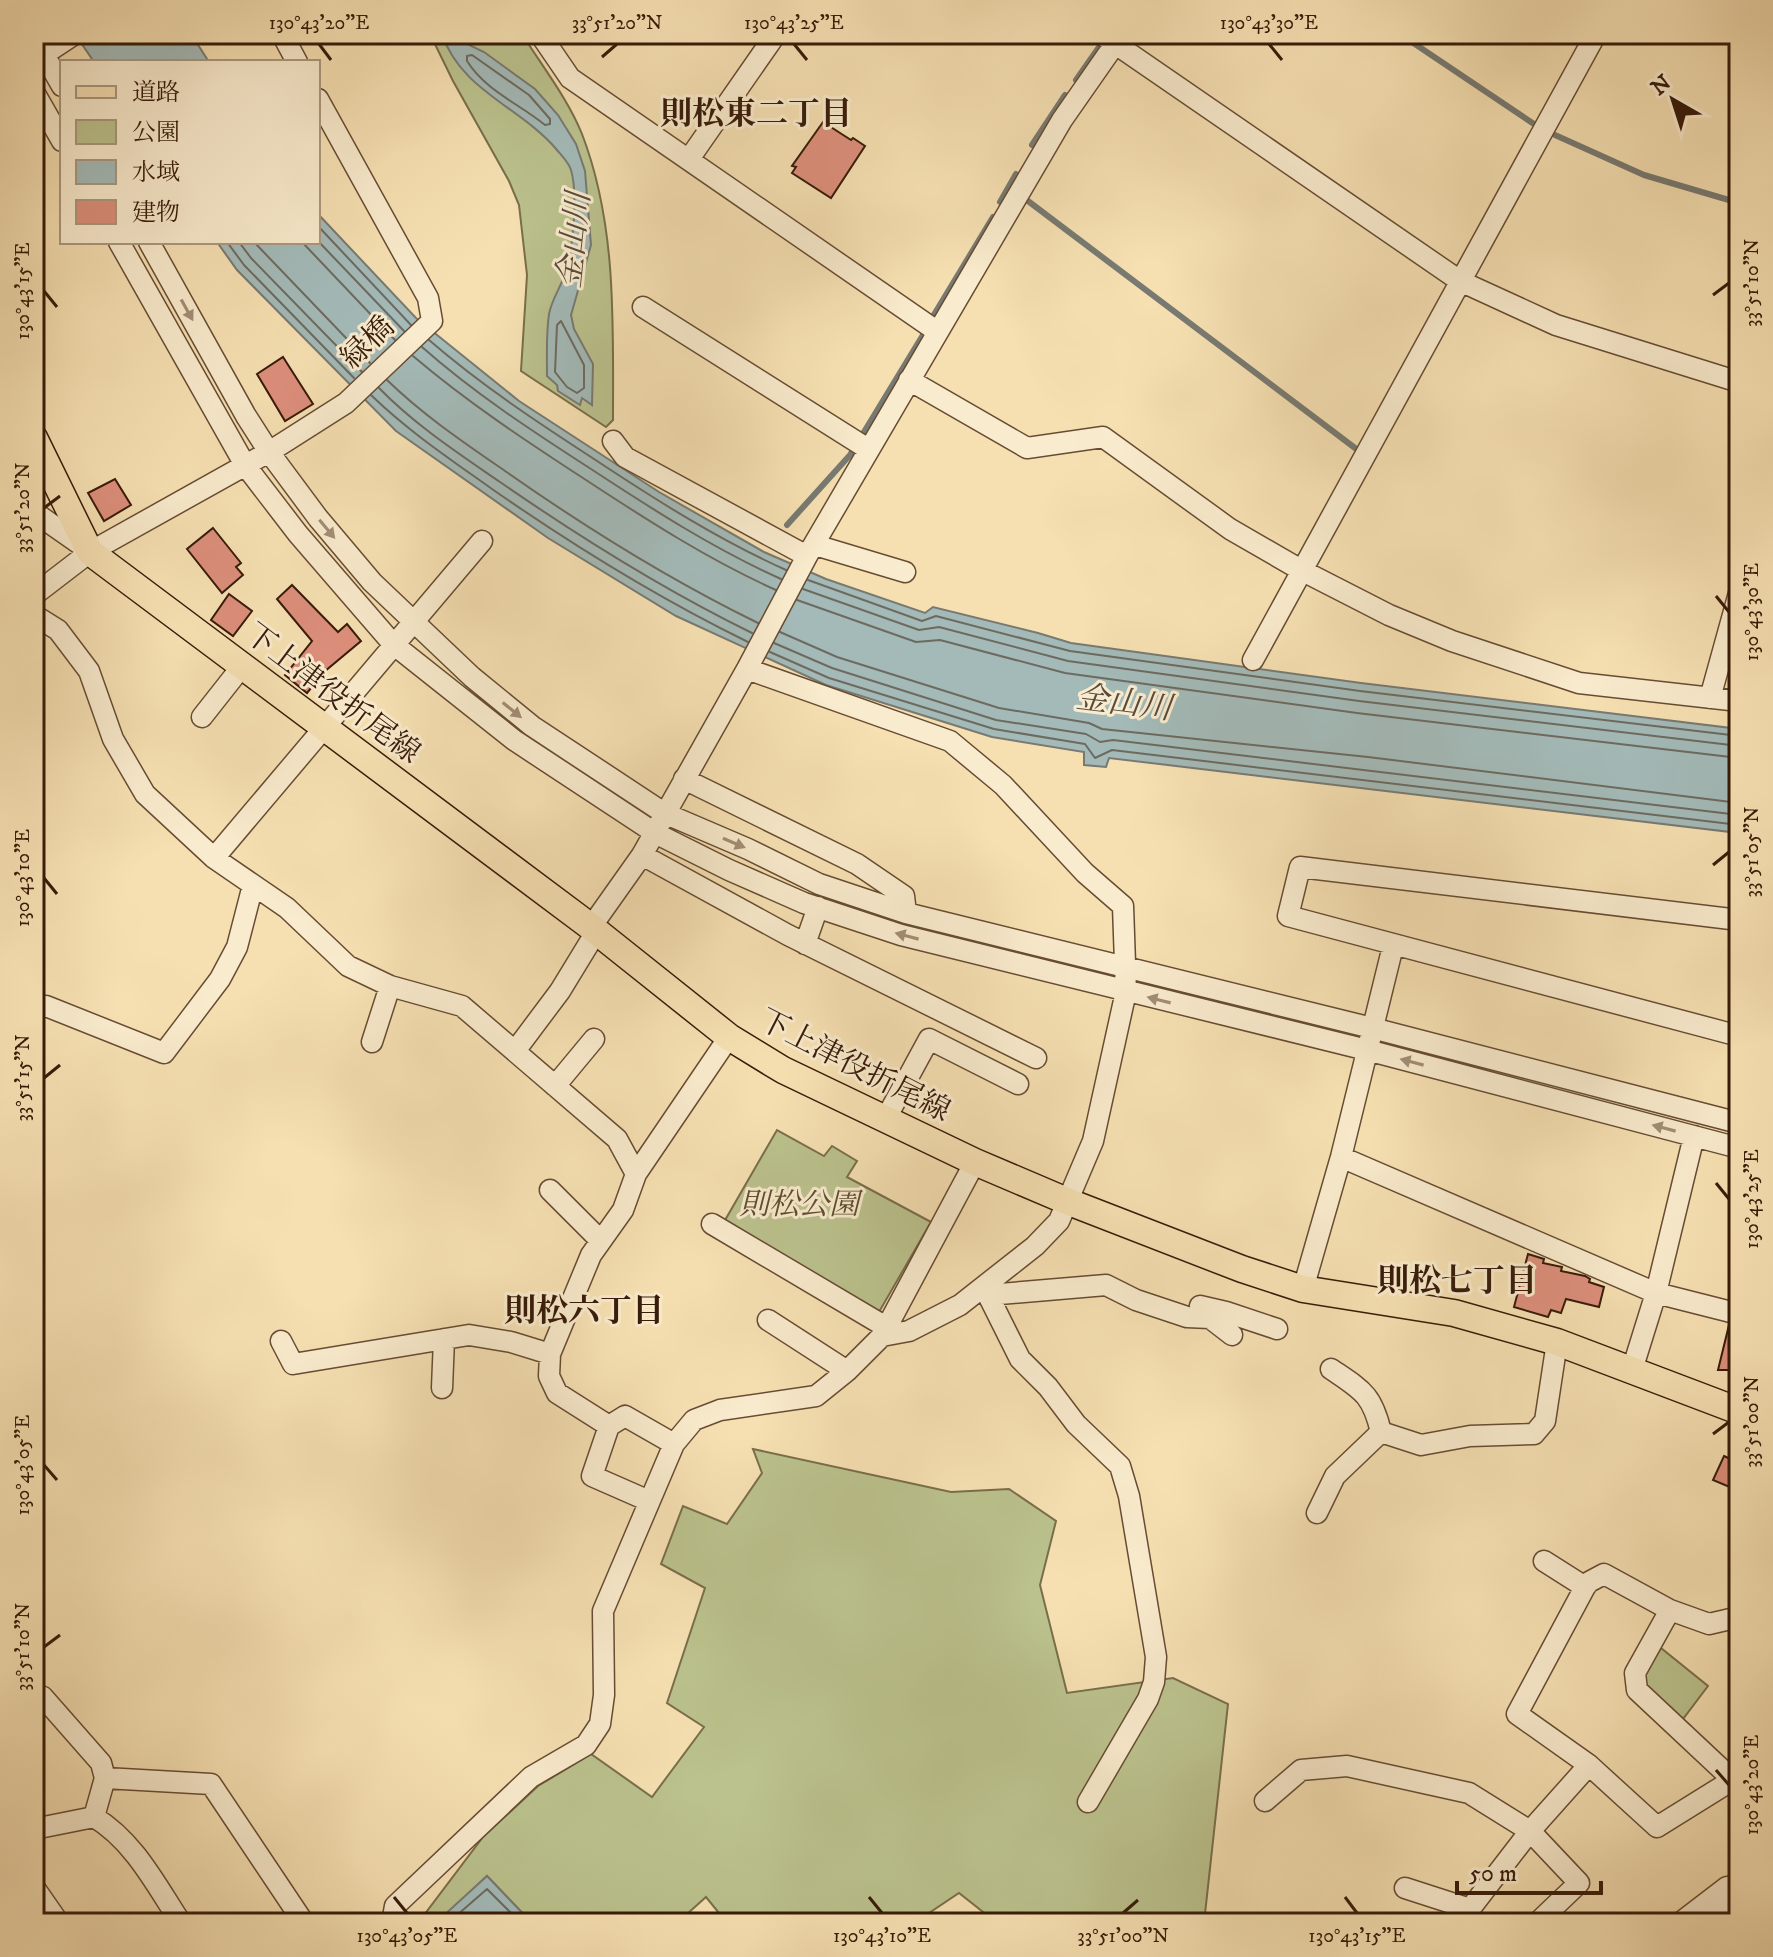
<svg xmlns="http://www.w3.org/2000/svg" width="1773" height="1957" font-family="'IM FELL DW Pica','Noto Serif JP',serif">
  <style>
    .green { fill: #bbc28d; stroke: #796e4b; stroke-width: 2 }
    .water { fill: #a3bab8; stroke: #787a72; stroke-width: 2 }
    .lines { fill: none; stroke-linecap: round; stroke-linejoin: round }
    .shore { stroke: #6d6a60; stroke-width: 2 }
    .stream { stroke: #787a72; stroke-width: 6 }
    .building { fill: #dd8f7c; stroke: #371b09; stroke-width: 2 }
    .minor-casing { stroke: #674c33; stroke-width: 23 }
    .major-casing { stroke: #371b09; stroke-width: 29 }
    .minor { stroke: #f9ebcd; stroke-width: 20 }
    .major { stroke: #f6e0b2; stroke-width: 26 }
    .oneway { fill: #a28d75 }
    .ticks { fill: none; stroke: #371b09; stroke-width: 3 }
    .labels { text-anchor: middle; stroke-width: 6; stroke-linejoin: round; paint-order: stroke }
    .street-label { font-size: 30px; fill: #371b09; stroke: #f9ebcd }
    .park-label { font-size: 30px; font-style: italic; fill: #5f4d31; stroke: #f9ebcd }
    .neighbourhood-label { font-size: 32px; font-weight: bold; fill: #371b09; stroke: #f9ebcd }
    .water-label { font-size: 32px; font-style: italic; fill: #574b3e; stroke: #f9ebcd }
    .neatline { fill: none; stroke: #371b09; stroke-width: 3 }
    .ticks-label { font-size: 20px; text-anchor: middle; fill: #371b09 }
  </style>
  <rect width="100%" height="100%" fill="#f6e0b2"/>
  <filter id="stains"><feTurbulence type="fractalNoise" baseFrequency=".0025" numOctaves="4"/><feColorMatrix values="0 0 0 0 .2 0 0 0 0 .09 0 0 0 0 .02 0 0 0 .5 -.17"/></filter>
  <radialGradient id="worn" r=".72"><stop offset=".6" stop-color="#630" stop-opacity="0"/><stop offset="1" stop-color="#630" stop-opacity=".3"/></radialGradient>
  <path class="green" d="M430 34H522C542 66 568 99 582 134 617 225 613 324 613 420L606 427 521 371 527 275 519 205 509 181 453 81Z
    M777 1130 824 1156 832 1146 857 1161 847 1177 931 1222 879 1312 724 1222Z
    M753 1449 951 1492 1009 1489 1056 1521 1040 1585 1067 1693 1173 1678 1228 1704 1204 1923H997L959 1893 914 1923H727L706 1897 677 1923H532L487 1876 439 1923H418L483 1837 538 1786 591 1754 652 1797 704 1727 667 1703 705 1588 661 1564 683 1506 727 1524 762 1473Z
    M1661 1648 1708 1686 1683 1719 1644 1684 1642 1677Z"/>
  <path class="water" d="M75 34H191L209 62H94Z
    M442 34H458L465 43 484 52 535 89 558 115 576 144 585 171 591 245 571 315 574 329 593 364 592 405 582 398 580 405 558 391 557 385 547 376C547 356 546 334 549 314 552 298 563 284 567 268 573 244 578 194 571 170 569 163 562 156 557 150 521 107 461 91 442 34Z
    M318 214 416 318 519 401 659 492 764 552 826 579 925 613 933 607 1038 633 1071 643 1361 683 1739 729V833L1109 758 1106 767 1084 765V752L992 737 826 685 676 616 548 538 396 431 237 270 217 242H318Z
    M487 1876 532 1923H439L442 1917Z"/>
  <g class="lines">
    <path class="shore" d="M472 55 529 95 550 119V124L545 125C518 103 486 91 467 61V56Z
      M318 226 411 325
      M318 241 404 331
      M227 242 244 265 354 378
      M239 242 251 258 362 372
      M254 242 370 363
      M302 242 395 340
      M561 321 584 365V388L577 393 567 387 555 372 557 325Z
      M429 340C481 385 537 422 594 459 656 500 719 540 786 570
      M422 347C474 393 532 431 591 469 652 509 714 549 781 579
      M413 356C467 402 526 441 586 480 647 520 709 560 776 590
      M387 380C424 416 466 444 508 473 588 529 670 580 758 623
      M379 388C415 425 458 453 500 482 581 538 664 590 752 633
      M371 395C408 431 450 459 492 489 574 546 658 598 748 642
      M808 580 922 621 936 616 1070 651 1360 691 1739 736
      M803 589 919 630 939 627 1068 661 1359 701 1739 746
      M797 600 916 642 940 640 1065 673 1357 713 1739 758
      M780 632 837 657 999 708 1089 723 1102 729 1368 757 1739 803
      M774 643 832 668 996 720 1086 734 1100 742 1113 740 1739 815
      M770 652 829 678 994 729 1085 744 1095 758 1112 750 1739 825
      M448 1923 487 1889 521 1923"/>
    <path class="stream" d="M1400 34 1534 124
      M1076 80 1104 40
      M1555 135 1644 175 1739 203
      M1032 145 1065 95
      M1028 201 1355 448
      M1000 202 1016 174
      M932 318 993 217
      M787 525 850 455 926 330"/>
  </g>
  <path class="building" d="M823 122 851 140 853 138 865 146 831 198 792 173 796 167 792 166Z
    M283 357 313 404 285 421 257 374Z
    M115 479 131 505 104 521 88 493Z
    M213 528 241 563 236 567 243 575 222 593 187 549Z
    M292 585 338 632 347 624 361 641 324 672 307 693 285 675 312 641 277 599Z
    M229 594 252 611 233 636 211 620Z
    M1528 1254 1544 1259 1543 1263 1562 1267 1561 1271 1585 1276 1590 1279 1589 1282 1604 1287 1599 1307 1566 1299 1561 1313 1551 1310 1548 1317 1514 1307Z
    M1729 1325 1739 1327V1370H1718Z
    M1724 1456 1739 1463V1491L1713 1480Z"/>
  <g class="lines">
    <g class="minor-casing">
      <path id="minor" d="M282 34 297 62
        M540 34 570 78 938 332
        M1101 34 1460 281 1556 325 1739 382
        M34 37 62 86
        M34 61 75 34
        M34 92 62 141
        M689 159 776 34
        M119 242 245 465 298 534 393 644 514 740 655 833 729 870 804 903 901 935 1367 1050 1739 1148
        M149 242 246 416 269 452 318 518 372 582 472 677 532 726 664 813 748 849 819 884 906 913 1372 1028 1739 1123
        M643 307 868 449
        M909 380 1027 448 1103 437 1230 529 1301 570 1389 615 1452 641 1579 683 1739 701
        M613 441 625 457 807 556
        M34 512 87 549
        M815 545 905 572
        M34 595 90 552 269 452 346 403 432 321 428 298 318 99
        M34 615 58 630 89 671 113 739 145 794 214 858 287 908 348 966 390 986 462 1006 617 1139 636 1174
        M1253 660 1596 34
        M747 669 950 741 1003 785 1085 873 1123 906 1126 992 1123 1005 1093 1141 1059 1221 1035 1246 960 1305 909 1331 882 1336
        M1710 698 1739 593
        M202 717 243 665
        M684 779 857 864 904 896 906 913
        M642 855 788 935 1036 1058
        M214 858 482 541
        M1739 920 1300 867 1288 916 1739 1036
        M591 927 642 855 747 669 807 556 1062 120 1122 34
        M805 944 818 907
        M34 1009 46 1006 164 1053 220 979 237 947 253 885
        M372 1042 390 986
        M515 1051 560 991 596 932
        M555 1086 594 1039
        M885 1120 929 1039 1018 1084
        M1341 1157 1656 1293 1739 1314
        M550 1190 601 1241
        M712 1224 886 1327
        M984 1287 1020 1359 1048 1387 1076 1424 1120 1466 1129 1496 1156 1657 1154 1682 1148 1699 1088 1802
        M1303 1289 1341 1157 1393 946
        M988 1295 1106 1285 1136 1300 1187 1317 1210 1318 1232 1335
        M1200 1306 1226 1312 1277 1329
        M768 1320 847 1371
        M281 1341 293 1364 469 1335 511 1342 550 1354
        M1331 1369C1362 1390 1372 1394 1381 1432
        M1632 1370 1656 1293 1694 1136
        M442 1388 444 1339
        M609 1426 592 1476 649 1501
        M1381 1432 1421 1445 1470 1436 1534 1434 1545 1421 1557 1342
        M674 1444 625 1416 609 1426 557 1393 549 1376 550 1354 591 1255 623 1210 636 1174 729 1037
        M1317 1513 1335 1476 1381 1432
        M1544 1561 1585 1587
        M1670 1610 1635 1673 1637 1690 1732 1779
        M1739 1617 1709 1624 1670 1610 1604 1574 1589 1582 1585 1587 1517 1714 1589 1765 1657 1827 1739 1776
        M34 1701 43 1697 101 1763 105 1778 94 1817
        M105 1778 211 1784 304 1923
        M1265 1801 1301 1770 1347 1766 1469 1793 1530 1831 1579 1883 1537 1923
        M34 1829 94 1817C134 1841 156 1885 181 1923
        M34 1887 59 1923
        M1405 1888 1470 1909 1530 1831 1589 1765
        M392 1923 395 1906 531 1777 586 1745 600 1724 604 1695 603 1611 674 1444 694 1420 720 1410 816 1396 847 1371 882 1336 975 1162
        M1680 1923 1727 1887 1739 1885
        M1719 1923 1727 1887"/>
    </g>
    <g class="major-casing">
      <path id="major" d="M34 438 90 552 591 927 729 1037 783 1070 975 1162 1069 1202 1242 1269 1303 1289 1454 1313 1557 1342 1739 1411"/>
    </g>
    <use href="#minor" class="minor"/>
    <use href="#major" class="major"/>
  </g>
  <defs><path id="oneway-solid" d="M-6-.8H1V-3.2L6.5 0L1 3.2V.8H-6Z" transform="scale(2)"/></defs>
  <g class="oneway">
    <use href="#oneway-solid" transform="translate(187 310) rotate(61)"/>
    <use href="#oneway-solid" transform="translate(327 529) rotate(50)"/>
    <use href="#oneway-solid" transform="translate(512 710) rotate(39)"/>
    <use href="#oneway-solid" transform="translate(734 843) rotate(23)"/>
    <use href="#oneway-solid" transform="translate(907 936) rotate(-165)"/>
    <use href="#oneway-solid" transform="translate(1159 1000) rotate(-166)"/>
    <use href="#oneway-solid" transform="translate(1412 1062) rotate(-165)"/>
    <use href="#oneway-solid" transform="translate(1664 1128) rotate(-165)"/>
  </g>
  <path class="ticks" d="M319 44 331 60M794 44 807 60M1269 44 1282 60M602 57 617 44M44 291 57 307M1713 295 1729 283M44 508 60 496M1716 596 1729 612M1713 865 1729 852M44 878 57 894M44 1078 60 1065M1716 1183 1729 1199M1713 1434 1729 1422M44 1465 57 1480M44 1647 60 1635M1716 1770 1729 1785M394 1897 407 1913M869 1897 882 1913M1345 1897 1357 1913M1123 1913 1138 1900"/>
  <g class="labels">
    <g class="street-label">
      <text transform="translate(367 342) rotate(-44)" y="10">緑橋</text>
      <text transform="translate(333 693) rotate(37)" y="10">下上津役折尾線</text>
      <text transform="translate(855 1065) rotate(27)" y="10">下上津役折尾線</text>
    </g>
    <g class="park-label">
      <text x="799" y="1214">則松公園</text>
    </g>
    <g class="neighbourhood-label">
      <text x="756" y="124">則松東二丁目</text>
      <text x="1457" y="1291">則松七丁目</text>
      <text x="584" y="1321">則松六丁目</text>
    </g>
    <g class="water-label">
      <text transform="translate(573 240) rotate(-84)" y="11">金山川</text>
      <text transform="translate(1124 702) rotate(7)" y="11">金山川</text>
    </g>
  </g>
  <rect width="1773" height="1957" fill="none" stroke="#f6e0b2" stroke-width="88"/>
  <rect x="60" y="60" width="260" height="184" fill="#f9ebcd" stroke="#ab987f" stroke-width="2"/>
  <rect x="76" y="86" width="40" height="12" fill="#f6e0b2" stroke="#ab987f" stroke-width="2"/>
  <text x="132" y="100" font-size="24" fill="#371b09">道路</text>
  <rect x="76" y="120" width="40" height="24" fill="#bbc28d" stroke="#ab987f" stroke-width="2"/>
  <text x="132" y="140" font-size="24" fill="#371b09">公園</text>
  <rect x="76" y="160" width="40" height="24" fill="#a3bab8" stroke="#ab987f" stroke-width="2"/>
  <text x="132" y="180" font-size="24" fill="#371b09">水域</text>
  <rect x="76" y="200" width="40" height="24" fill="#dd8f7c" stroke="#ab987f" stroke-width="2"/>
  <text x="132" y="220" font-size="24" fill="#371b09">建物</text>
  <g transform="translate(1673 100) rotate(321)" stroke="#f9ebcd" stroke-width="6" paint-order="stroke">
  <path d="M0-6L14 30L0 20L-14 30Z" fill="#371b09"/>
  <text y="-12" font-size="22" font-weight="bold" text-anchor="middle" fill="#371b09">N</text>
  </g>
  <path d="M1457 1881v12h144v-12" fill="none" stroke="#371b09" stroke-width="4"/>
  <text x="1469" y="1881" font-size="24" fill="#371b09" stroke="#f9ebcd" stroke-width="6" paint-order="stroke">50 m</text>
  <rect x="44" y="44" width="1685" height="1869" class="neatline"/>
  <g class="ticks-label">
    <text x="319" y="29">130°43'20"E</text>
    <text x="617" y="29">33°51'20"N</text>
    <text x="794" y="29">130°43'25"E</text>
    <text x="1269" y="29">130°43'30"E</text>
    <text transform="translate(1751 283) rotate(-90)" y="7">33°51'10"N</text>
    <text transform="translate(22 291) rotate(-90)" y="7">130°43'15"E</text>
    <text transform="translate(22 508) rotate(-90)" y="7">33°51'20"N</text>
    <text transform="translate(1751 612) rotate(-90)" y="7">130°43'30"E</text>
    <text transform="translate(1751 852) rotate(-90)" y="7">33°51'05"N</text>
    <text transform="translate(22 878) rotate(-90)" y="7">130°43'10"E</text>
    <text transform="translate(22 1078) rotate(-90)" y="7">33°51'15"N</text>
    <text transform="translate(1751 1199) rotate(-90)" y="7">130°43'25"E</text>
    <text transform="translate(1751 1422) rotate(-90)" y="7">33°51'00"N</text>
    <text transform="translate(22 1465) rotate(-90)" y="7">130°43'05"E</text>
    <text transform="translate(22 1647) rotate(-90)" y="7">33°51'10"N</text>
    <text transform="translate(1751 1785) rotate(-90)" y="7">130°43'20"E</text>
    <text x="407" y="1942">130°43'05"E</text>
    <text x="882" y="1942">130°43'10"E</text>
    <text x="1123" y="1942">33°51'00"N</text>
    <text x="1357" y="1942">130°43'15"E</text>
  </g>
  <rect width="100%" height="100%" filter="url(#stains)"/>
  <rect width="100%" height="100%" fill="url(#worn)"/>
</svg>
